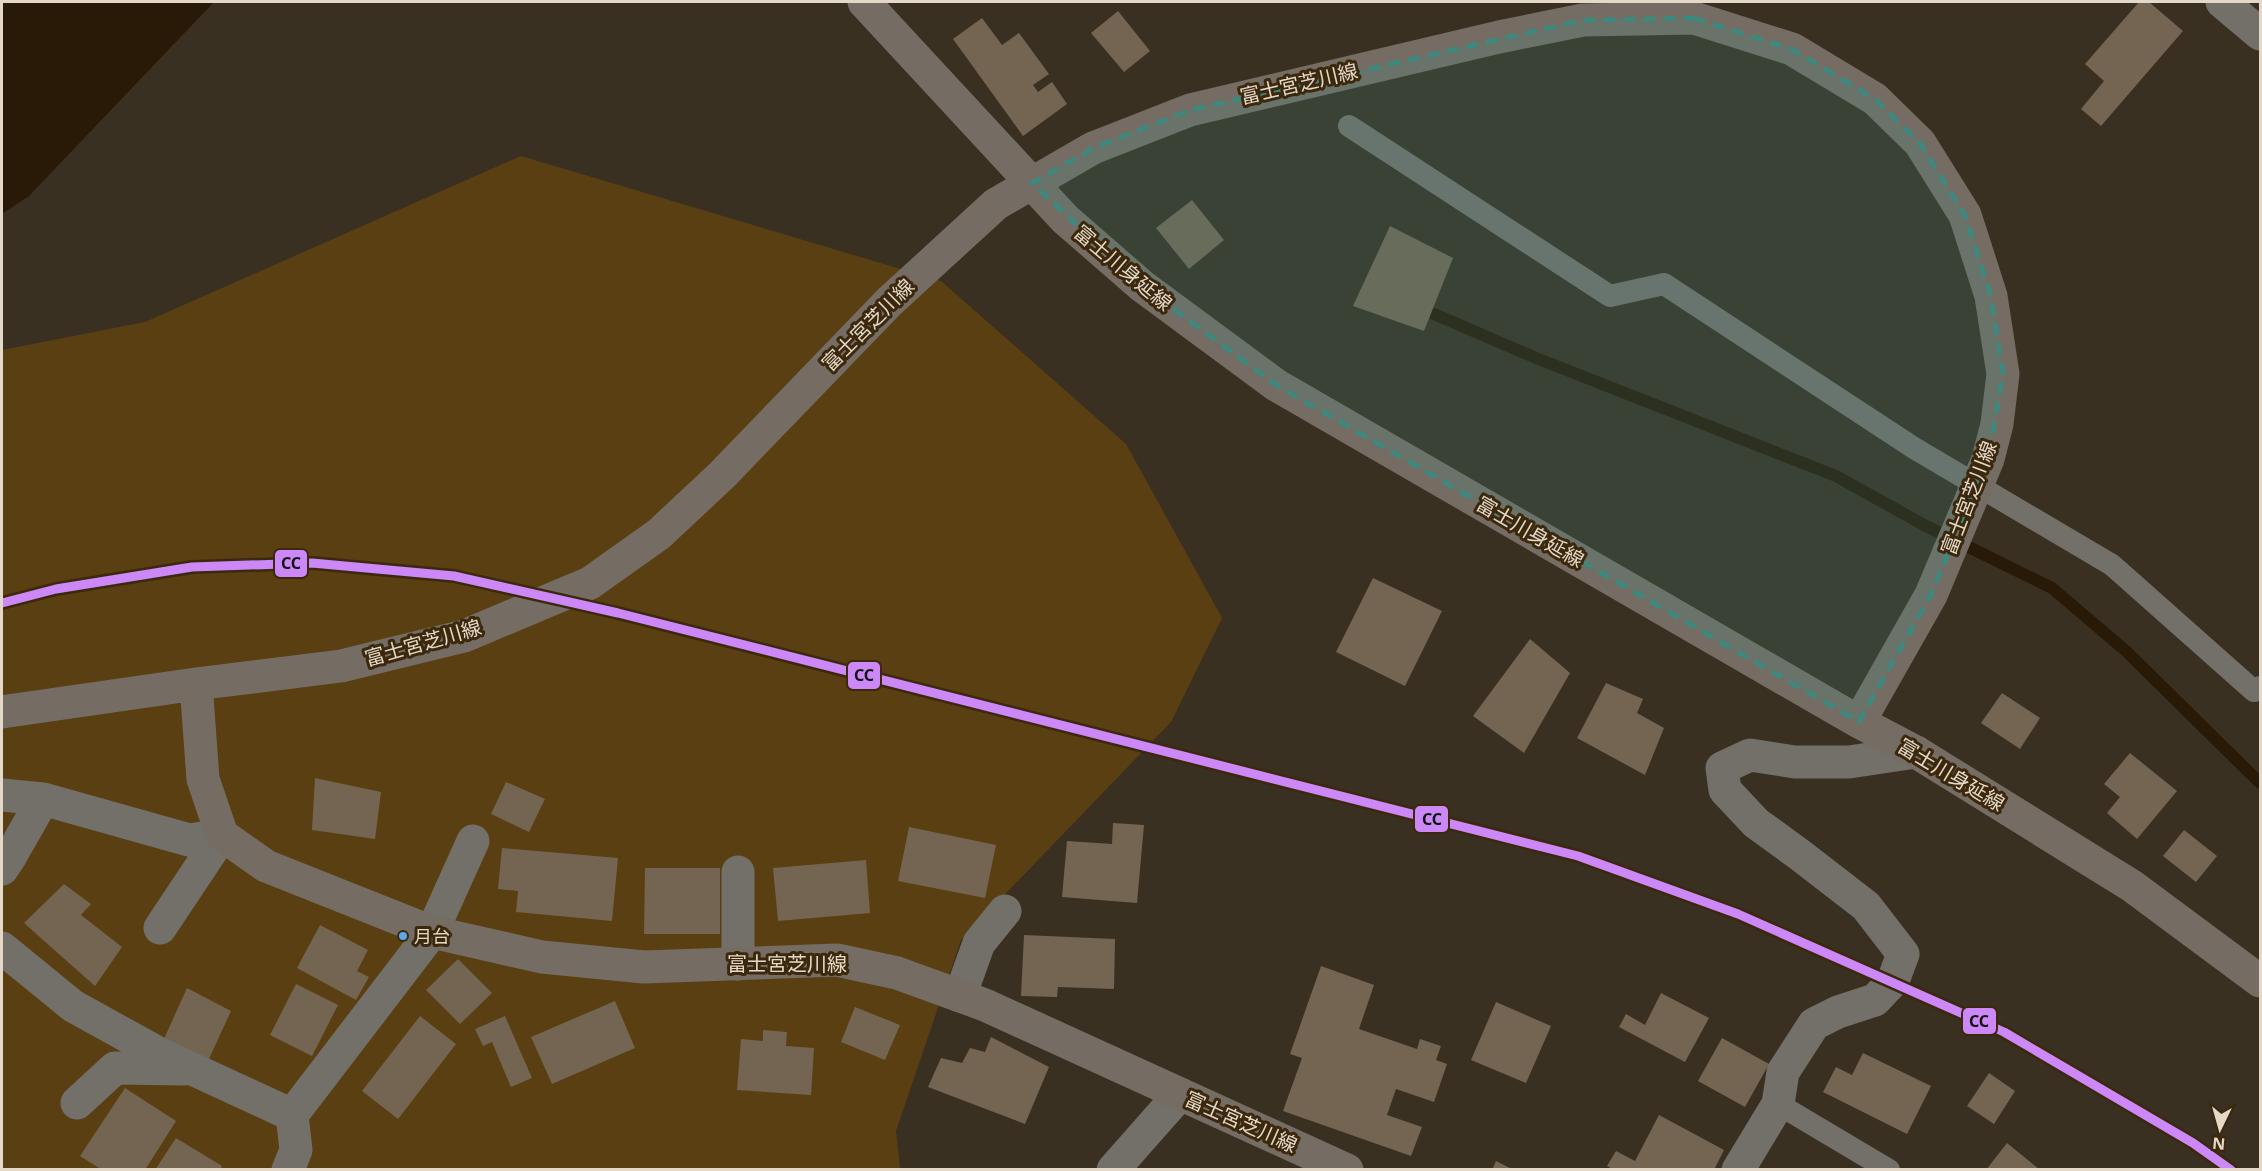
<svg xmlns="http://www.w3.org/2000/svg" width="2262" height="1171" font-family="'Noto Sans','Noto Sans JP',sans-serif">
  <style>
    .green { fill: #5a3f12 }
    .water { fill: #281a06 }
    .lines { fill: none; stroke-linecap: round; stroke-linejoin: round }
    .stream { stroke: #281a06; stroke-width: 12 }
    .building { fill: #736551 }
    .service { stroke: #736f69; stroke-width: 22 }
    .minor { stroke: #736f69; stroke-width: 33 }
    .primary { stroke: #756d64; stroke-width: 33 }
    .rail-1-casing { stroke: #3b280d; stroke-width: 14 }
    .rail-1 { stroke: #cc88f7; stroke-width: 9 }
    .marked { fill: #3a8a80; fill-opacity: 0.2; stroke: #3a8a80; stroke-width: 4.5; stroke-dasharray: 12 8; stroke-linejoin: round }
    .bus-dot { fill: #5aa8eb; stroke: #3b280d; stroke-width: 2 }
    .labels { text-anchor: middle; stroke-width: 6; stroke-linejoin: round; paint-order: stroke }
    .bus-label { font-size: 18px; fill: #e4d8c8; stroke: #3b280d; text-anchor: start }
    .street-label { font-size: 20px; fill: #e4d8c8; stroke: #3b280d }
    .line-badge { stroke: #3b280d; stroke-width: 2 }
    .pale-badge-label { font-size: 16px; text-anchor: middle; font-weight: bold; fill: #111 }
  </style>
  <rect width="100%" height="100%" fill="#3a3022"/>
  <path class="green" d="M521 156 941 281 1126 444 1222 618 1171 722 961 940 896 1131 900 1169 2 1170V350L145 322Z"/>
  <path class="water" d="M2 2H214L29 196 2 214Z"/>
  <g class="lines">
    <path class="stream" d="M1434 314 1536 358 1836 476 1924 525 2052 588 2126 651 2260 783"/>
  </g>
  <path class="building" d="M2139 2H2149L2183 31 2101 126 2081 109 2104 81 2085 64Z
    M1118 11 1150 51 1124 72 1091 33Z
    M982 18 1002 45 1019 33 1049 74 1033 85 1038 92 1052 82 1067 104 1023 136 953 39Z
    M1192 200 1224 240 1189 269 1156 228Z
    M1390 226 1453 258 1424 331 1353 306Z
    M1373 578 1442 611 1405 686 1336 652Z
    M1530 639 1570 673 1524 753 1473 716Z
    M1606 683 1643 699 1637 713 1664 728 1645 775 1577 738Z
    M2002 693 2040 718 2020 749 1981 723Z
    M2130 753 2177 791 2137 839 2107 813 2120 797 2104 784Z
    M315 778 381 792 375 839 312 830Z
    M506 782 545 799 529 832 491 814Z
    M1113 823 1144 825 1137 903 1062 897 1067 841 1112 844Z
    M909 827 996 845 985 898 898 881Z
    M2184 830 2217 856 2196 882 2163 856Z
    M502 848 618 858 612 921 516 912 518 891 498 889Z
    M866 860 870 913 778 921 773 868Z
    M645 868H720V934H644Z
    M64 884 91 904 81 915 122 947 95 986 24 923Z
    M320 925 368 950 357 971 369 977 356 1000 297 968Z
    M1024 935 1115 939 1114 989 1058 987 1057 997 1021 996Z
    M458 959 492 993 460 1024 426 990Z
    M1321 966 1374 985 1359 1029 1417 1049 1420 1039 1441 1046 1436 1060 1447 1064 1434 1102 1396 1089 1387 1115 1422 1127 1411 1156 1283 1111 1302 1058 1290 1054Z
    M296 984 338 1005 312 1056 270 1035Z
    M187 988 231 1011 208 1061 163 1041Z
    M1661 993 1709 1018 1685 1062 1619 1027 1626 1014 1645 1025Z
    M615 1001 635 1048 552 1084 531 1037Z
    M1496 1002 1551 1026 1526 1083 1471 1060Z
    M855 1007 900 1025 885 1060 841 1042Z
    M420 1016 456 1044 398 1119 362 1091Z
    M505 1016 532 1078 511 1087 492 1042 483 1046 475 1029Z
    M763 1030 787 1032 786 1046 814 1048 811 1095 737 1090 741 1039 763 1041Z
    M991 1037 1049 1067 1025 1124 928 1087 941 1058 962 1063 970 1048 985 1052Z
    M1722 1038 1769 1064 1745 1107 1698 1081Z
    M1863 1053 1931 1086 1907 1134 1823 1092 1836 1067 1852 1075Z
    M1989 1073 2015 1091 1994 1124 1967 1106Z
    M125 1088 176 1121 145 1170H102L80 1156Z
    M1659 1115 1724 1150 1714 1170H1614L1607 1166 1616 1151 1635 1161Z
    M176 1138 222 1166 220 1170H155Z
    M2007 1143 2040 1170H1986Z
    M1496 1161 1514 1170H1492Z"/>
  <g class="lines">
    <path class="service" d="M1349 126 1610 296 1664 284 1914 448 2112 565 2254 691 2260 687
      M1778 1104 1889 1170"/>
    <path class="minor" d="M2222 2 2260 34
      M2 795 43 799 189 840 222 835
      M2 869 10 857 43 799
      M160 928 222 835
      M2 948 73 1006 160 1054 292 1115 432 932 473 841
      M738 964V872
      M960 996 979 943 1005 911
      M77 1103 115 1068 185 1069
      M288 1170 296 1150 292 1115
      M1113 1170 1180 1094
      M1738 1170 1778 1104 1783 1072 1814 1024 1838 1012 1875 1000 1893 981 1903 954 1866 906 1800 855 1756 823 1725 790 1722 768 1750 755 1795 762H1849L1916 752"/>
    <path class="primary" d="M864 2 1065 219 1142 286 1276 385 1859 722 1916 752 2132 886 2260 981
      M196 684 203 779 222 835 266 866 432 932 542 957 644 967 837 960 897 973 985 1005 1347 1170
      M2 712 196 684 341 666 464 636 590 583 659 534 722 475 889 302 996 204 1093 148 1190 110 1499 37 1583 20 1694 18 1792 49 1875 99 1920 143 1965 215 1991 296 2003 374 1997 424 1988 459 1931 595 1859 722"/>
    <g class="rail-1-casing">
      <path id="rail-1" d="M2 603 56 589 192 567 312 563 454 576 618 613 1578 856 1738 914 2004 1032 2193 1143 2231 1170"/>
    </g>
    <use href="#rail-1" class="rail-1"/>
  </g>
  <path class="marked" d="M1694 18 1792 49 1875 99 1920 143 1965 215 1991 296 2003 374 1988 459 1931 595 1859 722 1276 385 1142 286 1032 183 1093 148 1190 110 1583 20Z"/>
  <circle class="bus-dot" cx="403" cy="936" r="5"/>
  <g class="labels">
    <g class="bus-label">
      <text x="414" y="943">月台</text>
    </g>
    <g class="street-label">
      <text transform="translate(1299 84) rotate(-13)" y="7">富士宮芝川線</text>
      <text transform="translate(1123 268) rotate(40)" y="7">富士川身延線</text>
      <text transform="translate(868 325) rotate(-45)" y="7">富士宮芝川線</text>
      <text transform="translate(1969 498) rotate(-69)" y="7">富士宮芝川線</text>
      <text transform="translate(1530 532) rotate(30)" y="7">富士川身延線</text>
      <text transform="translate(423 643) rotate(-16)" y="7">富士宮芝川線</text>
      <text transform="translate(1951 775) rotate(31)" y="7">富士川身延線</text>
      <text x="787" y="971">富士宮芝川線</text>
      <text transform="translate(1241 1122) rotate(24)" y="7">富士宮芝川線</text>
    </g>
  </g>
  <g class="line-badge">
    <rect x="274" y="549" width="34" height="29" rx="6" fill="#cc88f7"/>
    <rect x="847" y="661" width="34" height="29" rx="6" fill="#cc88f7"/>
    <rect x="1414" y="805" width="35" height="28" rx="6" fill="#cc88f7"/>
    <rect x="1962" y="1007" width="35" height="28" rx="6" fill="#cc88f7"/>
  </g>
  <g class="pale-badge-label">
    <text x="291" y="569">CC</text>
    <text x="864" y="681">CC</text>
    <text x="1432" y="825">CC</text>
    <text x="1979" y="1027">CC</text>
  </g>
  <rect width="2262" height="1171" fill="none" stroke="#e4d8c8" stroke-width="6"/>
  <g transform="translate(2220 1129) rotate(185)" stroke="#3b280d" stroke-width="4.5" paint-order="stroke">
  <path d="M0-4.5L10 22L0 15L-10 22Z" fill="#e4d8c8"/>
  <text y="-9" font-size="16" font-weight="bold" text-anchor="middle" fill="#e4d8c8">N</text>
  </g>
</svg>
